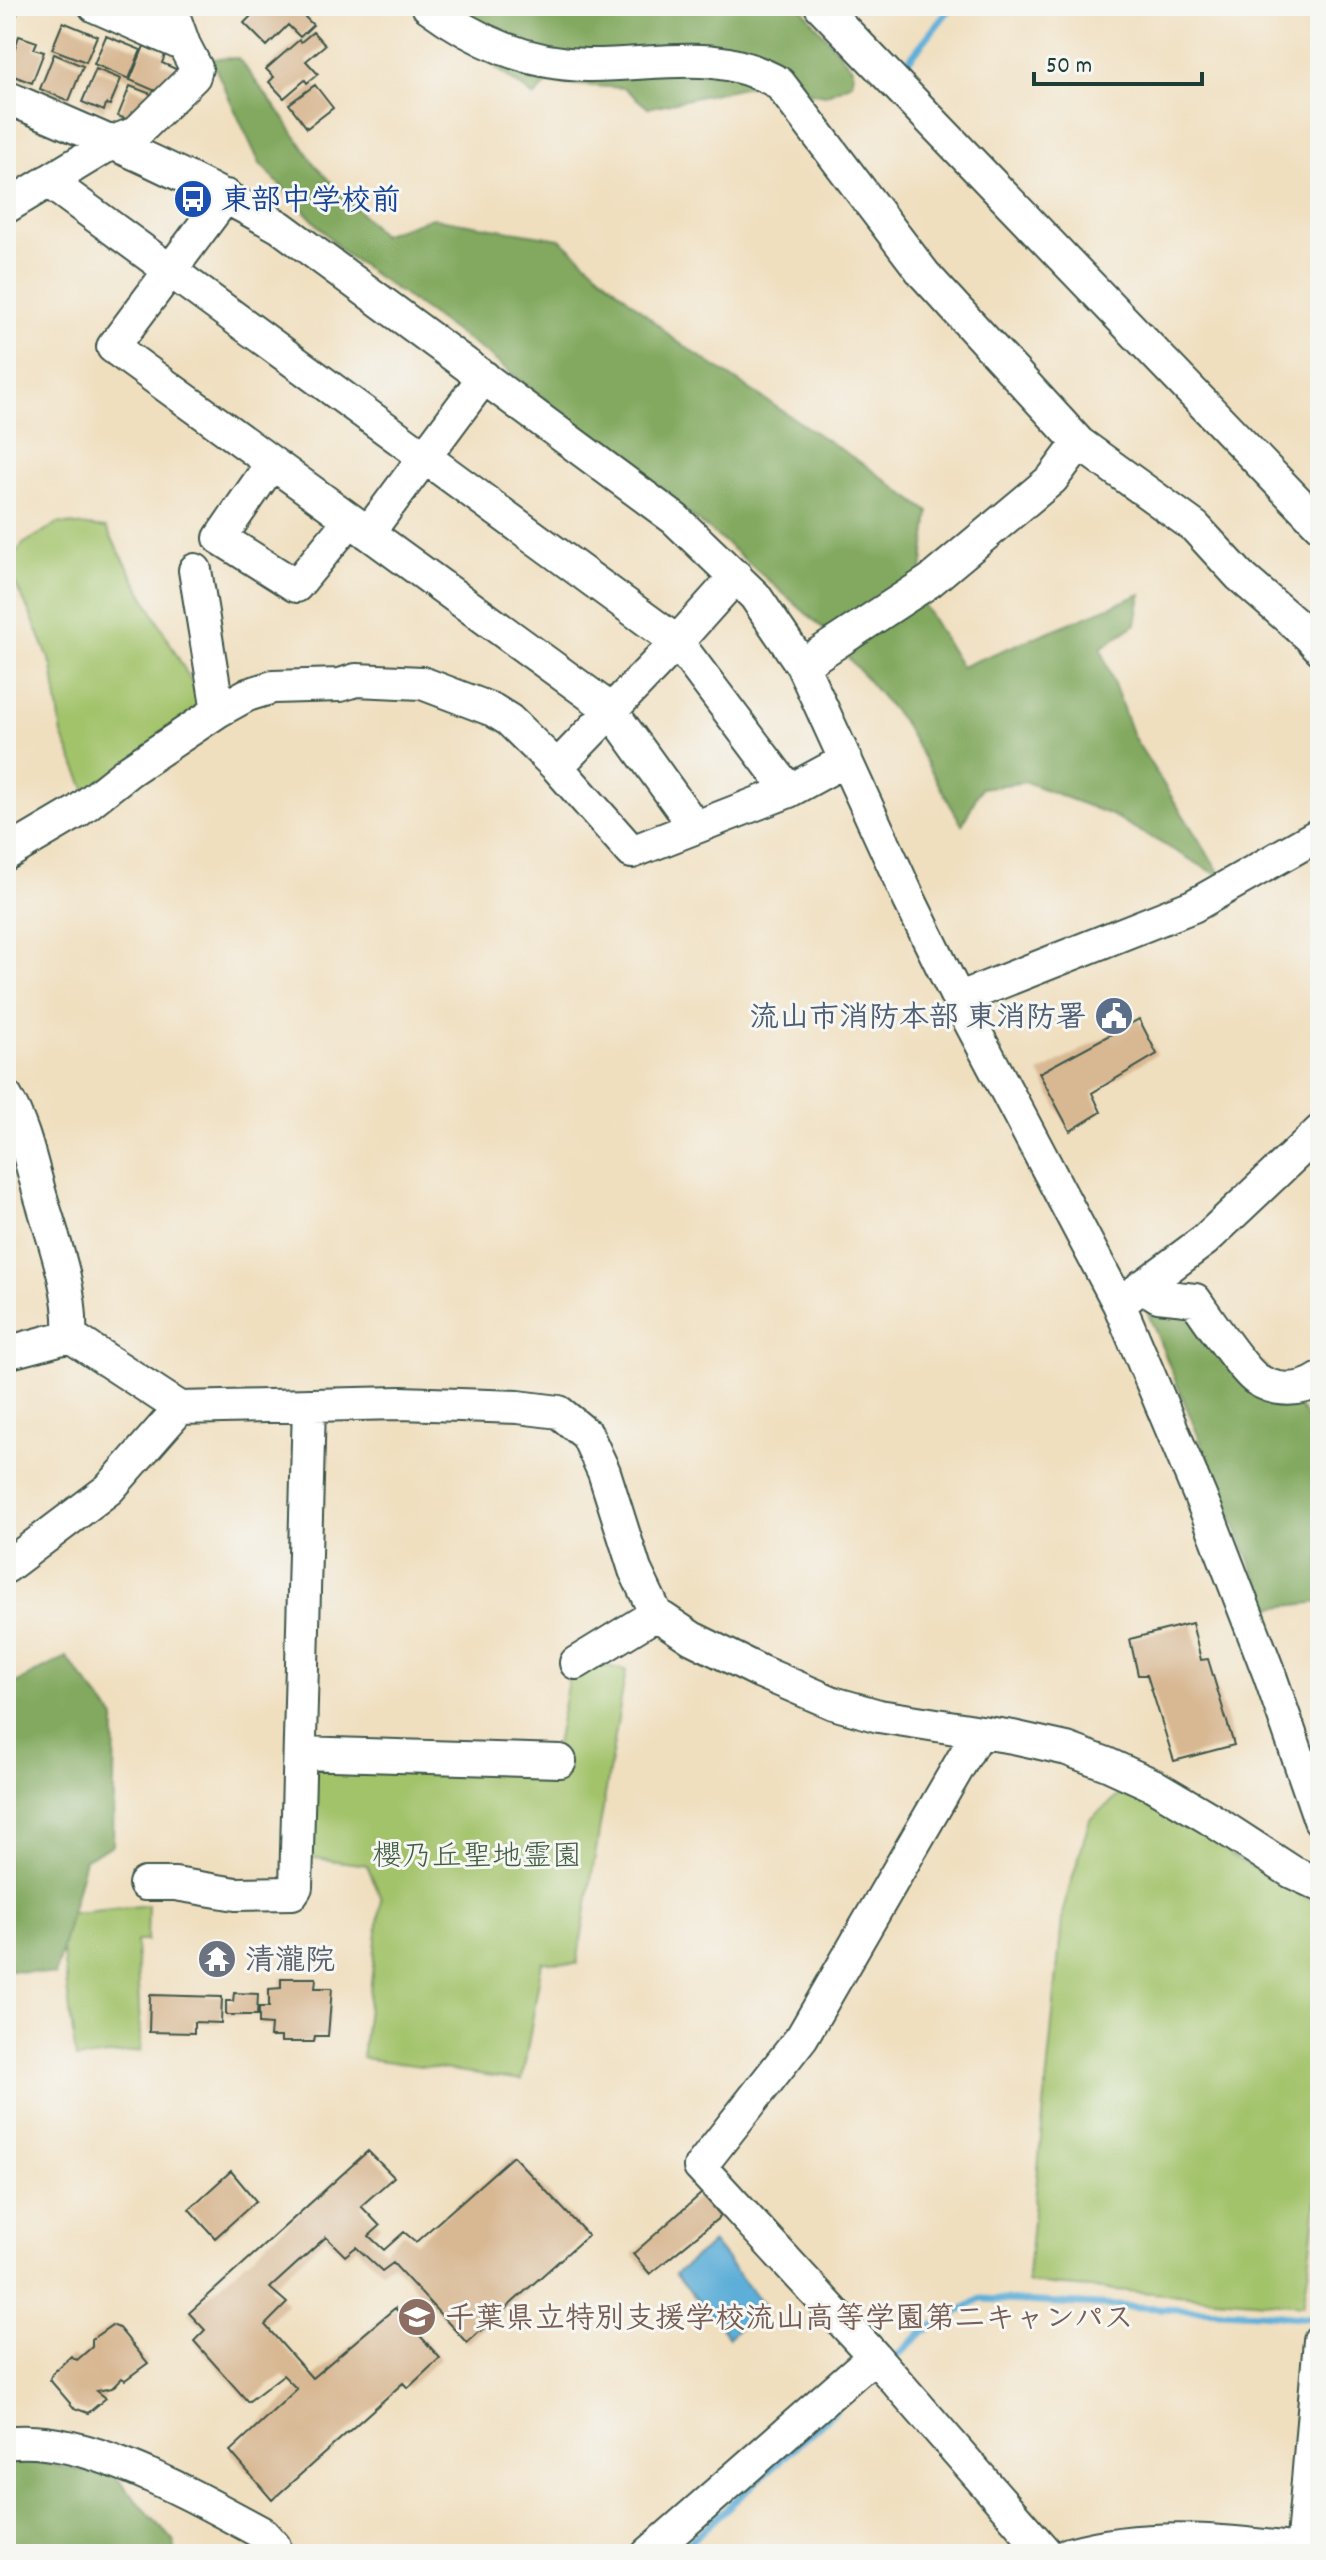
<svg xmlns="http://www.w3.org/2000/svg" width="1326" height="2560" font-family="Dekko,'Klee One',sans-serif">
  <style>
    .green { fill: #a3c36b; stroke: #618050; stroke-width: 2 }
    .forest { fill: #82a95f; stroke: #50734a; stroke-width: 2 }
    .water { fill: #5daed8; stroke: #3e7686; stroke-width: 2 }
    .lines { fill: none; stroke-linecap: round; stroke-linejoin: round }
    .stream { stroke: #5daed8; stroke-width: 7 }
    .building { fill: #d8b893 }
    .minor-casing { stroke: #3e5549; stroke-width: 36 }
    .minor { stroke: #fff; stroke-width: 32 }
    .labels { text-anchor: middle; stroke-width: 6; stroke-linejoin: round; paint-order: stroke }
    .transit-label { font-size: 30px; font-weight: bold; fill: #164399; stroke: #f6f6f2; text-anchor: start }
    .service-label { font-size: 30px; font-weight: bold; fill: #4e5e75; stroke: #f6f6f2; text-anchor: end }
    .park-label { font-size: 30px; fill: #405e42; stroke: #f6f6f2 }
    .worship-label { font-size: 30px; font-weight: bold; fill: #5b616d; stroke: #f6f6f2; text-anchor: start }
    .education-label { font-size: 30px; font-weight: bold; fill: #785e54; stroke: #f6f6f2; text-anchor: start }
  </style>
  <rect width="100%" height="100%" fill="#f6f6f2"/>
  <filter id="ink" filterUnits="userSpaceOnUse"><feTurbulence type="fractalNoise" baseFrequency=".0125" numOctaves="2"/><feDisplacementMap in="SourceGraphic" scale="16" xChannelSelector="R" yChannelSelector="G"/><feConvolveMatrix kernelMatrix="1 2 1 2 8 2 1 2 1" color-interpolation-filters="sRGB"/></filter>
  <filter id="wash" filterUnits="userSpaceOnUse"><feTurbulence type="fractalNoise" baseFrequency=".006" numOctaves="4" result="noise"/><feDisplacementMap in="SourceGraphic" scale="32" xChannelSelector="R" yChannelSelector="G"/><feGaussianBlur stdDeviation="1.8" result="paint"/><feColorMatrix in="noise" values="0 0 0 0 0 0 0 0 0 0 0 0 0 0 0 0 0 1.4 0 .05"/><feComposite in="paint" operator="in"/></filter>
  <g filter="url(#wash)">
    <rect width="100%" height="100%" fill="#f0dfbf"/>
    <path class="green" d="M58 523 106 528 206 708 86 791 62 735 52 666 30 613 6 566 23 544Z
      M572 1659 626 1670 577 1964 542 1962 522 2080 362 2058 381 1898 367 1865 306 1857 312 1746 554 1756Z
      M1121 1794 1185 1821 1239 1860 1320 1906C1320 2039 1326 2174 1303 2305L1027 2283 1063 1910 1090 1819Z
      M148 1905 147 1941H136L141 2051 76 2059 58 1915Z"/>
    <path class="forest" d="M437 6H800L853 69 852 83 825 95 757 84 648 108 624 88 548 83 534 97 490 63Z
      M238 58 283 117 315 165 381 235 432 218 560 239 675 340 869 468 929 512 919 597 961 667 1141 594 1136 624 1101 648 1133 736 1223 878 1111 815 1026 782 981 788 962 825 903 722 825 630 728 545 490 356 344 253 260 164 211 59Z
      M1145 1306H1206L1291 1394 1320 1438V1602L1269 1608Z
      M66 1657 115 1718 113 1845 85 1859 55 1975 6 1969V1688Z
      M6 2457 115 2476 173 2541 176 2554H6Z"/>
    <path class="water" d="M713 2243 765 2307 729 2337 675 2274Z"/>
    <g class="lines">
      <path class="stream" d="M901 70 952 6
        M889 2363 924 2331 981 2299 1260 2313 1320 2319
        M676 2554 835 2411"/>
    </g>
    <g id="blocks">
      <path class="building" d="M6 6H20L11 30 6 28Z
        M257 6H307L300 12 313 25 300 37 288 25 267 46 244 23 259 8Z
        M63 22 97 36 86 62 52 49Z
        M313 32 325 45 306 61 318 74 307 83 305 80 284 98 269 82 274 77 266 69 299 40 301 42Z
        M19 36 37 42 34 49 44 52 32 83 6 73Z
        M106 36 141 50 129 79 94 64Z
        M144 46 165 55 162 63 178 70 167 96 130 80Z
        M54 54 83 66 69 101 40 89Z
        M96 69 121 79 110 105 106 104 104 111 82 102Z
        M315 85 333 108 307 128 289 104Z
        M130 86 151 94 139 124 118 116Z
        M1139 1019 1157 1054 1092 1093 1101 1112 1070 1131 1039 1073Z
        M1192 1623 1201 1660 1208 1659 1234 1745 1174 1761 1147 1675H1138L1130 1639Z
        M281 1978H316L315 1988H332L328 2036H315L314 2042H281V2037H270L271 2025 259 2024V2007H269V1989L281 1988Z
        M234 1993 258 1994 257 2015H226V2001H233Z
        M150 1995 222 1997 221 2023 194 2022V2033L149 2032Z
        M368 2151 394 2177 361 2206 380 2226 369 2236 384 2250 404 2232 416 2242 513 2156 588 2235 467 2343 393 2263 382 2271 356 2247 345 2256 326 2237 270 2288 287 2303 265 2325 312 2378 395 2308 440 2358 408 2388 403 2383 272 2500 230 2451 297 2389 283 2375 248 2402 194 2341 205 2330 189 2313Z
        M231 2171 256 2201 215 2238 189 2209Z
        M702 2193 721 2216 650 2274 633 2254Z
        M112 2325 119 2328 148 2363 125 2380 122 2378 112 2388 97 2391 106 2398 88 2413 74 2408 50 2380 52 2374 71 2356 77 2360 92 2347V2339Z"/>
    </g>
  </g>
  <g filter="url(#ink)">
    <use href="#blocks" fill-opacity="0" stroke="#3e5549" stroke-width="2"/>
    <g class="lines">
      <g class="minor-casing">
        <path id="minor" d="M95 6 184 45
          M428 6C476 41 527 64 587 65 658 66 713 46 779 83L924 274 1079 443 1195 527 1240 576 1309 636 1320 648
          M821 6 1320 525
          M6 97C99 137 192 176 280 227L675 519 755 596 802 665 910 901 958 999 1119 1304 1208 1515 1270 1676 1320 1820
          M48 181 677 642 789 791
          M226 196 113 347 610 709 695 827
          M6 207 113 142 136 133 194 76 196 68 184 45 170 6
          M272 463 220 538 296 586 350 520
          M368 533 484 377
          M195 570 218 711
          M736 576 677 642 557 767 632 852 789 791 846 760
          M802 665 930 581 1052 479 1079 443
          M6 854 77 812 130 770 218 711 247 695 273 687 340 685 356 680 422 683 493 710 509 720 557 767
          M958 999 1193 906 1320 834
          M6 1097C23 1125 30 1159 39 1191 52 1237 73 1288 70 1336
          M1142 1286 1158 1296 1195 1300C1207 1317 1242 1369 1256 1379 1276 1392 1301 1392 1320 1379
          M1119 1304 1205 1240 1320 1131
          M6 1353 70 1336 180 1408 401 1403 518 1407 559 1412 587 1435 604 1472 635 1570 656 1614 692 1638 761 1672 833 1703 879 1716 1013 1737 1067 1749 1107 1764 1153 1785 1209 1818 1292 1872 1320 1885
          M6 1567 109 1489 180 1408
          M576 1663 656 1614
          M978 1733 802 2037 700 2167 874 2356 1047 2554
          M300 1753 560 1761
          M145 1884H175L236 1894 292 1893 296 1887 309 1405
          M6 2443C84 2432 195 2497 262 2533L274 2546
          M1302 2551 1320 2340
          M648 2554 874 2356
          M1069 2554C1150 2531 1237 2541 1320 2553"/>
      </g>
      <use href="#minor" class="minor"/>
    </g>
  </g>
  <defs>
    <g id="bus-disc" transform="scale(2)"><circle r="9.5" fill="#1a4fb4" stroke="#f6f6f2"/><path d="M-5-6H5V4H4V6H2V4H-2V6H-4V4H-5ZM-3.5-4V0h7V-4ZM-3.5 1.2v1.5H-2V1.2ZM2 1.2v1.5H3.5V1.2Z" fill="#fff"/></g>
    <g id="civic-disc" transform="scale(2)"><circle r="9.5" fill="#5c6f8a" stroke="#f6f6f2"/><path d="M-.6-6.5H3V-4.5H.6V-3L4-1V1h2V6H-6V1h2V-1L-.6-3ZM-1.2 2.5V6h2.4V2.5Z" fill="#fff"/></g>
    <g id="temple-disc" transform="scale(2)"><circle r="9.5" fill="#6b7280" stroke="#f6f6f2"/><path d="M0-6L5-2H3V0L6.5 2.5H4V6H1.5V3h-3V6H-4V2.5H-6.5L-3 0V-2H-5Z" fill="#fff"/></g>
    <g id="school-disc" transform="scale(2)"><circle r="9.5" fill="#8d6e63" stroke="#f6f6f2"/><path d="M0-5L7-2L0 1L-7-2ZM-4 1L0 2.5L4 1V4Q0 6-4 4Z" fill="#fff"/></g>
  </defs>
  <g fill-rule="evenodd">
    <use href="#bus-disc" x="193" y="199"/>
    <use href="#civic-disc" x="1114" y="1016"/>
    <use href="#temple-disc" x="217" y="1959"/>
    <use href="#school-disc" x="417" y="2317"/>
  </g>
  <g class="labels">
    <g class="transit-label">
      <text x="221" y="209">東部中学校前</text>
    </g>
    <g class="service-label">
      <text x="1086" y="1026">流山市消防本部 東消防署</text>
    </g>
    <g class="park-label">
      <text x="477" y="1865">櫻乃丘聖地霊園</text>
    </g>
    <g class="worship-label">
      <text x="245" y="1969">清瀧院</text>
    </g>
    <g class="education-label">
      <text x="445" y="2327">千葉県立特別支援学校流山高等学園第二キャンパス</text>
    </g>
  </g>
  <rect width="1326" height="2560" fill="none" stroke="#f6f6f2" stroke-width="32"/>
  <path d="M1034 72v12h168v-12" fill="none" stroke="#1f3d34" stroke-width="4"/>
  <text x="1046" y="72" font-size="24" fill="#1f3d34" stroke="#f6f6f2" stroke-width="6" paint-order="stroke">50 m</text>
</svg>
